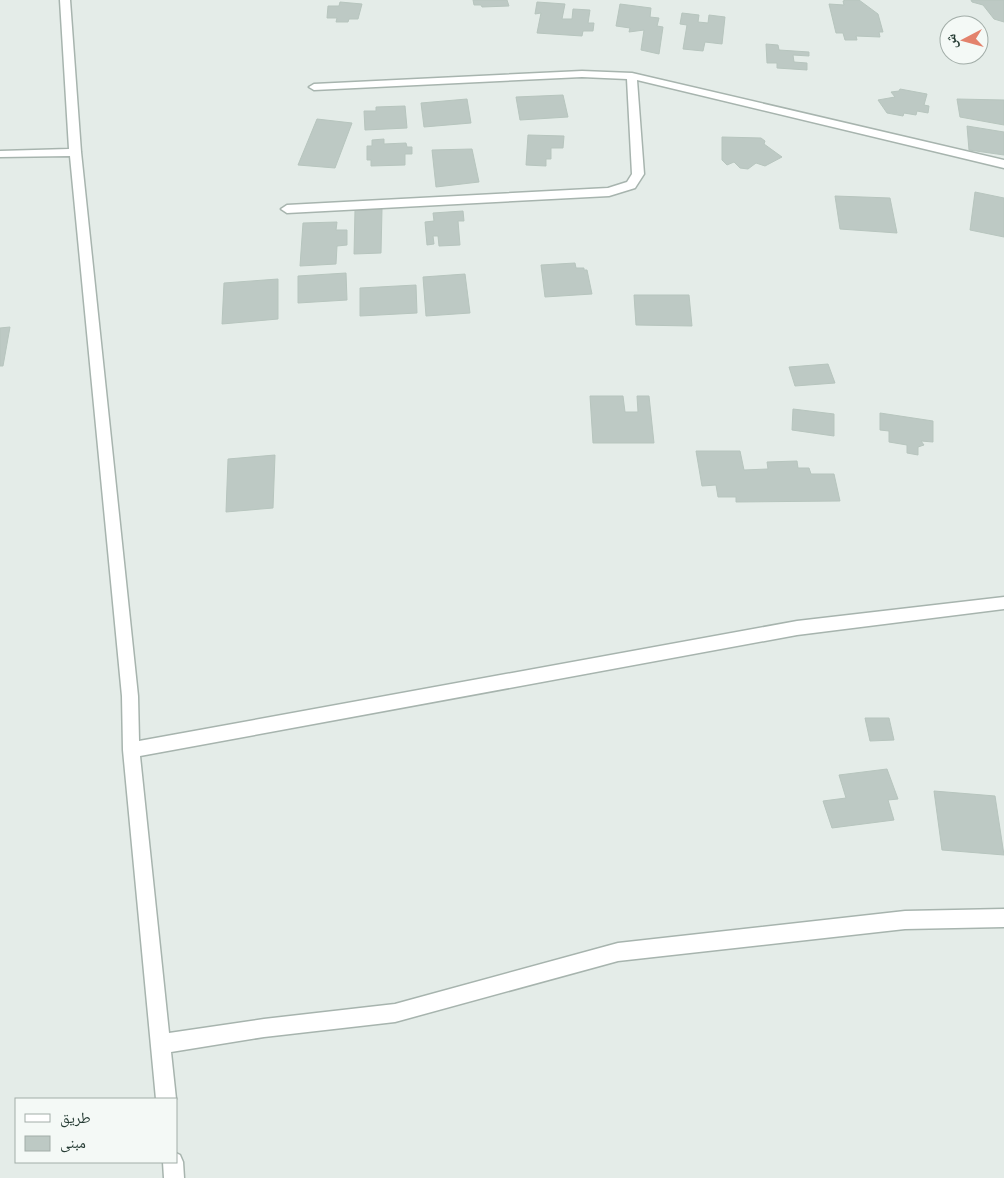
<svg xmlns="http://www.w3.org/2000/svg" width="1004" height="1178" font-family="'IBM Plex Sans','Noto Naskh Arabic',sans-serif">
  <style>
    .building { fill: #bdc9c4; stroke: #b7c5be }
    .lines { fill: none; stroke-linecap: round; stroke-linejoin: round }
    .street-casing { stroke: #a7b4ae; stroke-width: 3 }
    .street { fill: #fff; fill-rule: evenodd }
  </style>
  <rect width="100%" height="100%" fill="#e4ece8"/>
  <path class="building" d="M473 0H507L509 6 482 7 481 5H474Z
    M846 0H859L878 14 883 32H879L880 37 856 36 857 40H845L843 33H836L829 4 844 5 843 1Z
    M971 0H1004V22L994 19 983 5 972 2Z
    M340 2 362 4 358 19H349L348 22H336L337 18H327L328 6H339Z
    M537 2 565 4 562 19H572L573 9 590 10 588 23H594L593 31H583L582 36 537 33 541 13 535 14Z
    M620 4 651 8 650 17 659 18 657 26 663 27 659 54 641 50 644 30 629 32 630 28 616 26Z
    M682 13 699 15 698 22 708 23 709 15 725 17 722 44 705 42 703 51 683 49 687 25 680 24Z
    M766 44 778 45 779 50 809 52V56L793 55 794 62 807 63V70L777 68V63H767Z
    M900 89 927 94 924 105 929 106 928 113 917 111 916 115 904 113 903 116 887 113 878 100 895 97 891 92 899 91Z
    M563 95 568 117 520 120 516 97Z
    M467 99 471 123 424 127 421 103Z
    M957 99 1004 100V125L960 117Z
    M405 106 407 128 365 130 364 111H376V107Z
    M317 119 352 123 335 168 298 165Z
    M967 126 1004 132V155L969 150Z
    M528 135 564 136 563 148H551V159H546V166L526 165Z
    M722 137 761 138 765 141 764 144 782 157 765 166 756 163 748 169 740 168 734 162 727 165 722 160Z
    M384 139V144L406 143 407 147H412V154H405V165L371 166V160H367V146H372V140Z
    M472 149 479 182 436 187 432 150Z
    M975 192 1004 198V237L970 230Z
    M835 196 890 198 897 233 840 229Z
    M382 209 381 253 354 254 355 210Z
    M463 211 464 221H458L460 245 439 246 438 236H433L434 244 427 245 425 222 434 221 433 213Z
    M337 222 336 230H347V245L337 246 336 264 300 266 303 223Z
    M575 263 576 268H584V270H587L592 294 545 297 541 265Z
    M346 273 347 300 298 303V276Z
    M465 274 470 313 426 316 423 277Z
    M278 279V319L222 324 224 283Z
    M416 285 417 313 360 316V288Z
    M634 295H689L692 326 636 325Z
    M10 327 3 366H0V328Z
    M828 364 835 383 795 386 789 367Z
    M590 396H623L625 412H638L637 396H649L654 443H593Z
    M793 409 834 414V436L792 430Z
    M880 413 933 421V442L921 441 924 445 918 447V455L907 453V445L889 442V431L880 430Z
    M696 451H740L744 470 768 469 767 462 797 461 798 468H809L811 474H834L840 501 736 502V497H718L716 485 702 486Z
    M275 455 273 508 226 512 228 459Z
    M865 718H889L894 740 870 741Z
    M887 769 898 799 888 800 894 820 832 828 823 801 846 798 839 775Z
    M934 791 995 796 1004 855 942 850Z"/>
  <g class="lines">
    <g class="street-casing">
      <path id="street" d="M60 0H70L81 152 138 696 139 741 797 621 1004 597V609L797 635 140 756 169 1033 264 1019 395 1004 618 943 905 911 1004 909V927L905 929 618 961 395 1022 264 1037 171 1052 176 1099H156L123 750 122 696 70 156 0 157V151L69 149Z
        M582 71 632 73 1004 160V168L637 80 644 174 635 188 609 196 287 213 281 209 287 205 608 188 627 182 632 174 627 79 582 77 314 90 309 87 314 84Z
        M176 1153 180 1155 183 1162 184 1178H164L163 1162H176Z"/>
    </g>
    <use href="#street" class="street"/>
  </g>
  <rect x="15" y="1098" width="162" height="65" fill="#f4f9f6" stroke="#a2ada8"/>
  <rect x="25" y="1114" width="25" height="8" fill="#ffffff" stroke="#a2ada8"/>
  <text x="60" y="1123" font-size="15" fill="#263c34">طريق</text>
  <rect x="25" y="1136" width="25" height="15" fill="#bdc9c4" stroke="#a2ada8"/>
  <text x="60" y="1148" font-size="15" fill="#263c34">مبنى</text>
  <g transform="translate(964 40) rotate(264)"><circle r="24" fill="#f4f9f6" stroke="#a2ada8"/>
  <path d="M0-4L9 19L0 12L-9 19Z" fill="#e3826c"/>
  <text y="-8" font-size="14" font-weight="bold" text-anchor="middle" fill="#263c34">ش</text>
  </g>
</svg>
